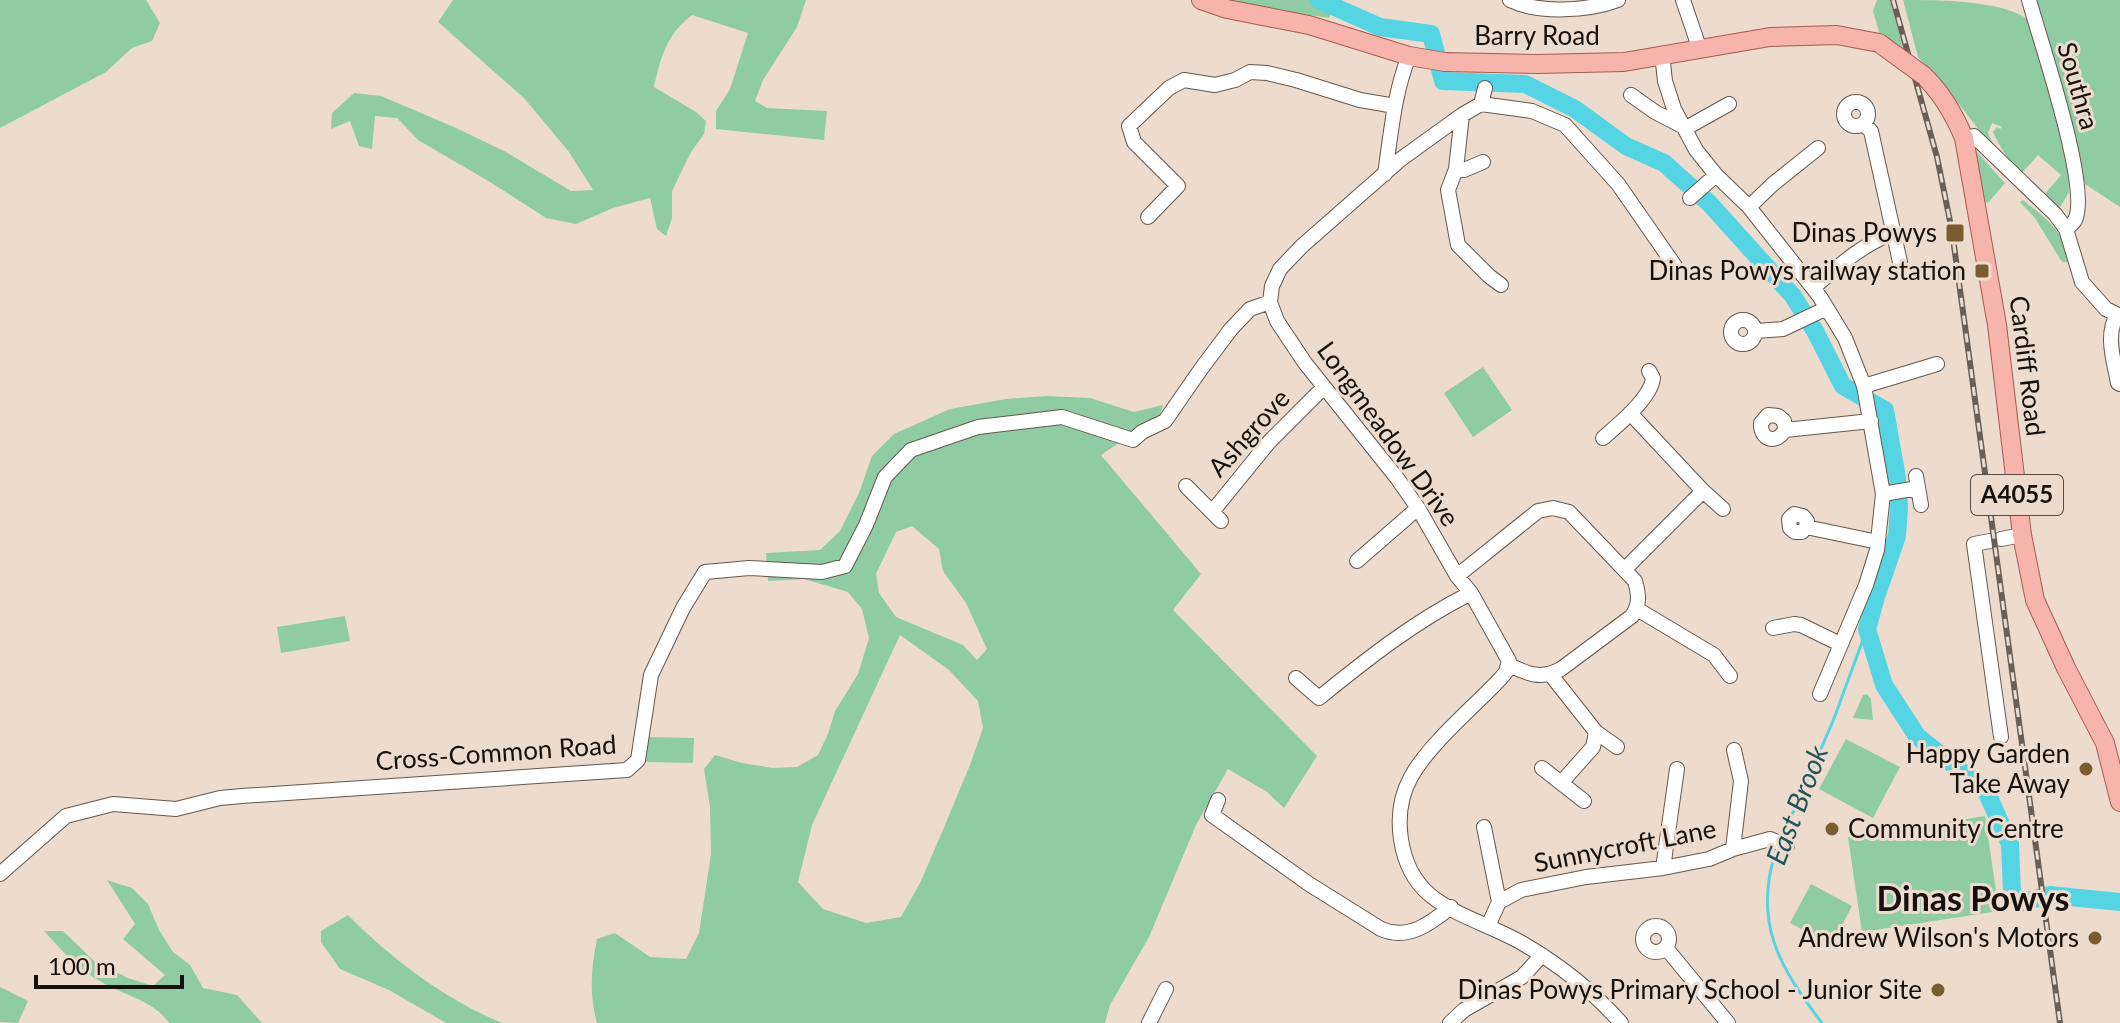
<svg xmlns="http://www.w3.org/2000/svg" width="2120" height="1023" font-family="Lato,sans-serif">
  <style>
    .green { fill: #8fcca3; fill-rule: evenodd }
    .lines { fill: none; stroke-linecap: round; stroke-linejoin: round }
    .stream { stroke: #55d5e4; stroke-width: 3 }
    .river { stroke: #55d5e4; stroke-width: 18 }
    .minor-casing { stroke: #65574b; stroke-width: 16 }
    .major-casing { stroke: #a55a51; stroke-width: 20 }
    .minor { stroke: #fff; stroke-width: 14 }
    .major { stroke: #f7b4ad; stroke-width: 18 }
    .rail-casing { stroke: #695f57; stroke-width: 6 }
    .rail { stroke: #eddcce; stroke-width: 3; stroke-dasharray: 9; stroke-linecap: butt }
    .major-bridge-casing { stroke: #a55a51; stroke-width: 20; stroke-linecap: butt }
    .major-bridge { stroke: #f7b4ad; stroke-width: 18 }
    .poi-dot { fill: #785e2f; stroke: #eddcce; stroke-width: 3 }
    .labels { text-anchor: middle; stroke-width: 6; stroke-linejoin: round; paint-order: stroke }
    .shield { fill: #eddcce; stroke: #564e46; stroke-width: 2 }
    .shield-label { font-size: 24px; font-weight: bold; fill: #16110c }
    .street-label { font-size: 26px; fill: #16110c; stroke: #eddcce }
    .poi-label { font-size: 26px; fill: #16110c; stroke: #eddcce; text-anchor: end }
    .water-label { font-size: 28px; font-style: italic; fill: #1e545b; stroke: #eddcce }
    .district-label { font-size: 34px; font-weight: bold; fill: #16110c; stroke: #eddcce }
  </style>
  <rect width="100%" height="100%" fill="#eddcce"/>
  <path class="green" d="M0 0H146L160 23 152 41 132 48 106 72 0 128Z
    M453 0H806L797 27 763 80 755 101 767 108 827 111 824 140 716 129V111L730 89 748 33 692 15C666 35 661 57 654 87L696 112 706 121 704 134 691 152 672 191V218L666 236 657 229 650 198 613 208 576 224 546 218 490 182 418 140 397 118 375 116 372 149 359 146 350 121 331 129 332 113 354 93 381 96 454 127 506 152 571 191 593 190 569 152 524 98 438 22Z
    M1235 0H1337L1329 18 1256 7Z
    M1877 0H1890L1903 48 1880 35 1873 11Z
    M1903 0C1939 0 2004 0 2030 21L2064 148 2068 173 2069 192 2059 209 2044 195 2061 175 2038 155 2021 174C2010 161 2000 148 1993 132L1997 127 2000 129 2002 127 1992 123 1988 133 1993 144 1980 131 1947 89 1918 57Z
    M2033 0H2120V207L2085 184Z
    M1976 151 2005 183 1988 203 1985 202 1983 199 1975 152Z
    M2023 200C2044 217 2067 232 2068 262H2063L2060 259 2035 218 2020 202Z
    M1483 367 1512 410 1473 437 1444 393Z
    M1047 396 1090 398 1134 412 1163 405 1160 415 1101 455 1201 574 1173 610 1317 756 1284 808 1267 792 1228 769 1196 825 1149 937 1110 1005 1105 1023H597C589 994 591 968 597 939L615 933 650 957 686 959 699 933 711 854 710 807 704 769 715 755 742 763 773 768 797 767 818 755 828 734 835 711 858 674 869 638 862 609 848 592 804 579 768 581 766 553 820 550 840 531 859 493 872 456 894 434 950 409 1006 399ZM912 526 939 549 943 571 966 603 987 649 977 660 963 645 896 617 879 593 876 574 896 532ZM900 635 949 670 978 701 983 728 970 765 945 825 921 881 901 917 866 923 823 909 798 882 812 825Z
    M345 616 350 641 281 653 277 627Z
    M1867 694 1871 699 1873 720 1853 718 1863 695Z
    M647 737 694 738 693 763 646 762Z
    M1846 739 1900 767 1873 818 1819 789Z
    M1985 816 1999 911 1862 932 1848 837Z
    M107 880 132 888 148 904 159 930 173 952 190 965 203 988 237 995 262 1023H169C154 1001 127 996 105 984 80 971 63 952 44 931H63L95 962 128 978 153 986 165 975 123 939 135 924Z
    M1811 884 1852 906 1832 945 1790 923Z
    M348 915C390 958 446 1000 502 1023H446L389 990 340 969 321 942V931Z
    M0 987 28 1001 18 1023 0 1022Z"/>
  <g class="lines">
    <path class="stream" d="M1781 840 1833 721 1867 629
      M1777 847C1752 921 1778 965 1822 1023"/>
    <path class="river" d="M1319 0 1380 27 1431 34 1443 81 1525 84 1575 109 1626 146 1664 163 1709 203 1793 296 1815 331 1843 386 1885 410 1897 478 1899 507 1897 536 1876 597 1867 629 1884 685 1917 736 1986 791 2010 844 2012 892 2020 903 2050 895 2120 902"/>
    <g class="minor-casing">
      <path id="minor" d="M1510 0C1539 14 1588 11 1618 0
        M1683 0 1700 50
        M2029 0C2040 40 2091 189 2075 220 2073 224 2069 226 2066 229
        M1662 54 1665 81 1674 109 1696 150 1716 175 1749 207 1820 297 1845 338 1864 386 1883 494 1877 550 1866 585 1820 694
        M1485 88 1481 104 1462 115 1401 159 1302 246 1280 269 1272 286 1270 302 1277 321 1305 363 1397 478 1418 508 1457 576 1471 593 1509 661 1506 672 1501 678C1474 707 1429 744 1411 777 1391 813 1398 868 1430 895 1457 917 1493 926 1522 943 1558 964 1593 991 1621 1023
        M1631 95 1655 112 1686 128 1729 104
        M1844 114a12 12 0 1 1 24 0a12 12 0 1 1-24 0Z
        M1481 104 1532 111 1565 125 1618 184 1675 266
        M1462 115 1456 169 1448 190 1458 245 1489 276 1501 285
        M1863 124 1871 131 1900 262
        M1964 138 1974 136 2055 214 2066 229 2082 282 2106 309 2120 316
        M1456 169 1464 170 1483 162
        M1385 174C1391 134 1394 93 1409 56
        M1690 198 1716 175
        M1749 207 1773 184 1818 148
        M1148 217 1178 186 1134 142 1129 126 1169 88 1184 80 1215 85 1235 80 1250 72 1267 73 1296 80 1360 100 1395 106
        M1813 288C1839 266 1861 245 1893 233
        M2117 315C2105 335 2114 361 2118 383L2120 384
        M1731 332a12 12 0 1 1 24 0a12 12 0 1 1-24 0Z
        M1756 331 1783 329 1827 308
        M1864 386 1937 364
        M1785 430 1784 421 1778 416 1768 415 1761 423C1760 440 1776 445 1785 430L1871 421
        M1603 438C1618 425 1651 398 1653 378L1649 371
        M1916 476 1921 505
        M1186 486 1221 521
        M1703 491 1723 509
        M1883 494 1918 488
        M1212 512 1269 442 1324 387
        M1806 527 1807 521 1803 516 1794 514 1789 519 1790 528 1795 532H1802L1806 527 1878 542
        M2001 539 2022 535
        M1990 541 1974 544 2001 737
        M1357 561 1418 508
        M1625 569 1703 491 1630 413
        M1457 576 1538 511 1553 508 1569 512 1635 581C1639 595 1640 604 1632 616L1561 669C1541 680 1528 674 1509 665
        M1637 609 1714 655 1730 676
        M1773 628 1794 624 1801 625 1840 644
        M1551 675 1596 732 1593 747 1561 783
        M1296 678 1319 698C1367 659 1415 621 1471 593
        M1596 732 1617 747
        M1542 768 1584 801
        M1218 800 1212 815 1309 884 1381 929C1408 941 1431 923 1451 907
        M1484 827 1499 902
        M1733 849 1741 781 1734 750
        M1663 868 1677 769
        M0 874 66 816 113 804 176 809 220 798 242 796 627 770 638 760 651 675 683 608 705 572 749 568 822 572 845 566 866 525 885 477 911 450 978 427 1062 417 1133 440 1142 432 1165 421 1201 369 1231 329 1250 309 1270 302
        M1488 926 1499 902 1521 890 1586 877 1663 868 1709 859 1733 849 1770 839 1787 846
        M1643 939a13 13 0 1 1 26 0a13 13 0 1 1-26 0Z
        M1666 948 1728 1023
        M1149 1023 1166 989
        M1450 1023 1464 1010 1522 977 1542 955"/>
    </g>
    <g class="major-casing">
      <path id="major" d="M1201 0 1227 9 1309 25 1409 56 1445 62 1537 64 1624 62 1770 37 1837 35 1879 43
        M1923 75C1942 93 1954 114 1964 138L1997 325 2022 535 2035 600 2066 668 2105 743 2120 802"/>
    </g>
    <use href="#minor" class="minor"/>
    <use href="#major" class="major"/>
    <g class="rail-casing">
      <path id="rail" d="M1893 0 1937 157 1952 231 2060 1023"/>
    </g>
    <use href="#rail" class="rail"/>
    <g class="major-bridge-casing">
      <path id="major-bridge" d="M1879 43 1923 75"/>
    </g>
    <use href="#major-bridge" class="major-bridge"/>
  </g>
  <g class="poi-dot">
    <rect x="1945" y="223" width="20" height="20" rx="4"/>
    <rect x="1974" y="263" width="16" height="16" rx="4"/>
    <circle cx="2086" cy="769" r="8"/>
    <circle cx="1832" cy="829" r="8"/>
    <circle cx="2095" cy="938" r="8"/>
    <circle cx="1938" cy="990" r="8"/>
  </g>
  <g class="labels">
    <rect class="shield" x="1971" y="475" width="92" height="40" rx="6"/>
    <g class="shield-label">
      <text x="2017" y="503">A4055</text>
    </g>
    <g class="street-label">
      <text x="1537" y="45">Barry Road</text>
      <text transform="translate(2078 86) rotate(74)" y="9">Southra</text>
      <text transform="translate(2027 366) rotate(83)" y="9">Cardiff Road</text>
      <text transform="translate(1249 433) rotate(-48)" y="9">Ashgrove</text>
      <text transform="translate(1388 434) rotate(54)" y="9">Longmeadow Drive</text>
      <text transform="translate(496 753) rotate(-4)" y="9">Cross-Common Road</text>
      <text transform="translate(1625 846) rotate(-11)" y="9">Sunnycroft Lane</text>
    </g>
    <g class="poi-label">
      <text x="1937" y="242">Dinas Powys</text>
      <text x="1966" y="280">Dinas Powys railway station</text>
      <text x="2070" y="763">Happy Garden<tspan x="2070" dy="30">Take Away</tspan></text>
      <text x="1848" y="838" text-anchor="start">Community Centre</text>
      <text x="2079" y="947">Andrew Wilson's Motors</text>
      <text x="1922" y="999">Dinas Powys Primary School - Junior Site</text>
    </g>
    <g class="water-label">
      <text transform="translate(1797 805) rotate(-69)" y="10">East Brook</text>
    </g>
    <g class="district-label">
      <text x="1973" y="911">Dinas Powys</text>
    </g>
  </g>
  <path d="M36 975v12h146v-12" fill="none" stroke="#16110c" stroke-width="4"/>
  <text x="48" y="975" font-size="24" fill="#16110c" stroke="#eddcce" stroke-width="6" paint-order="stroke">100 m</text>
</svg>
